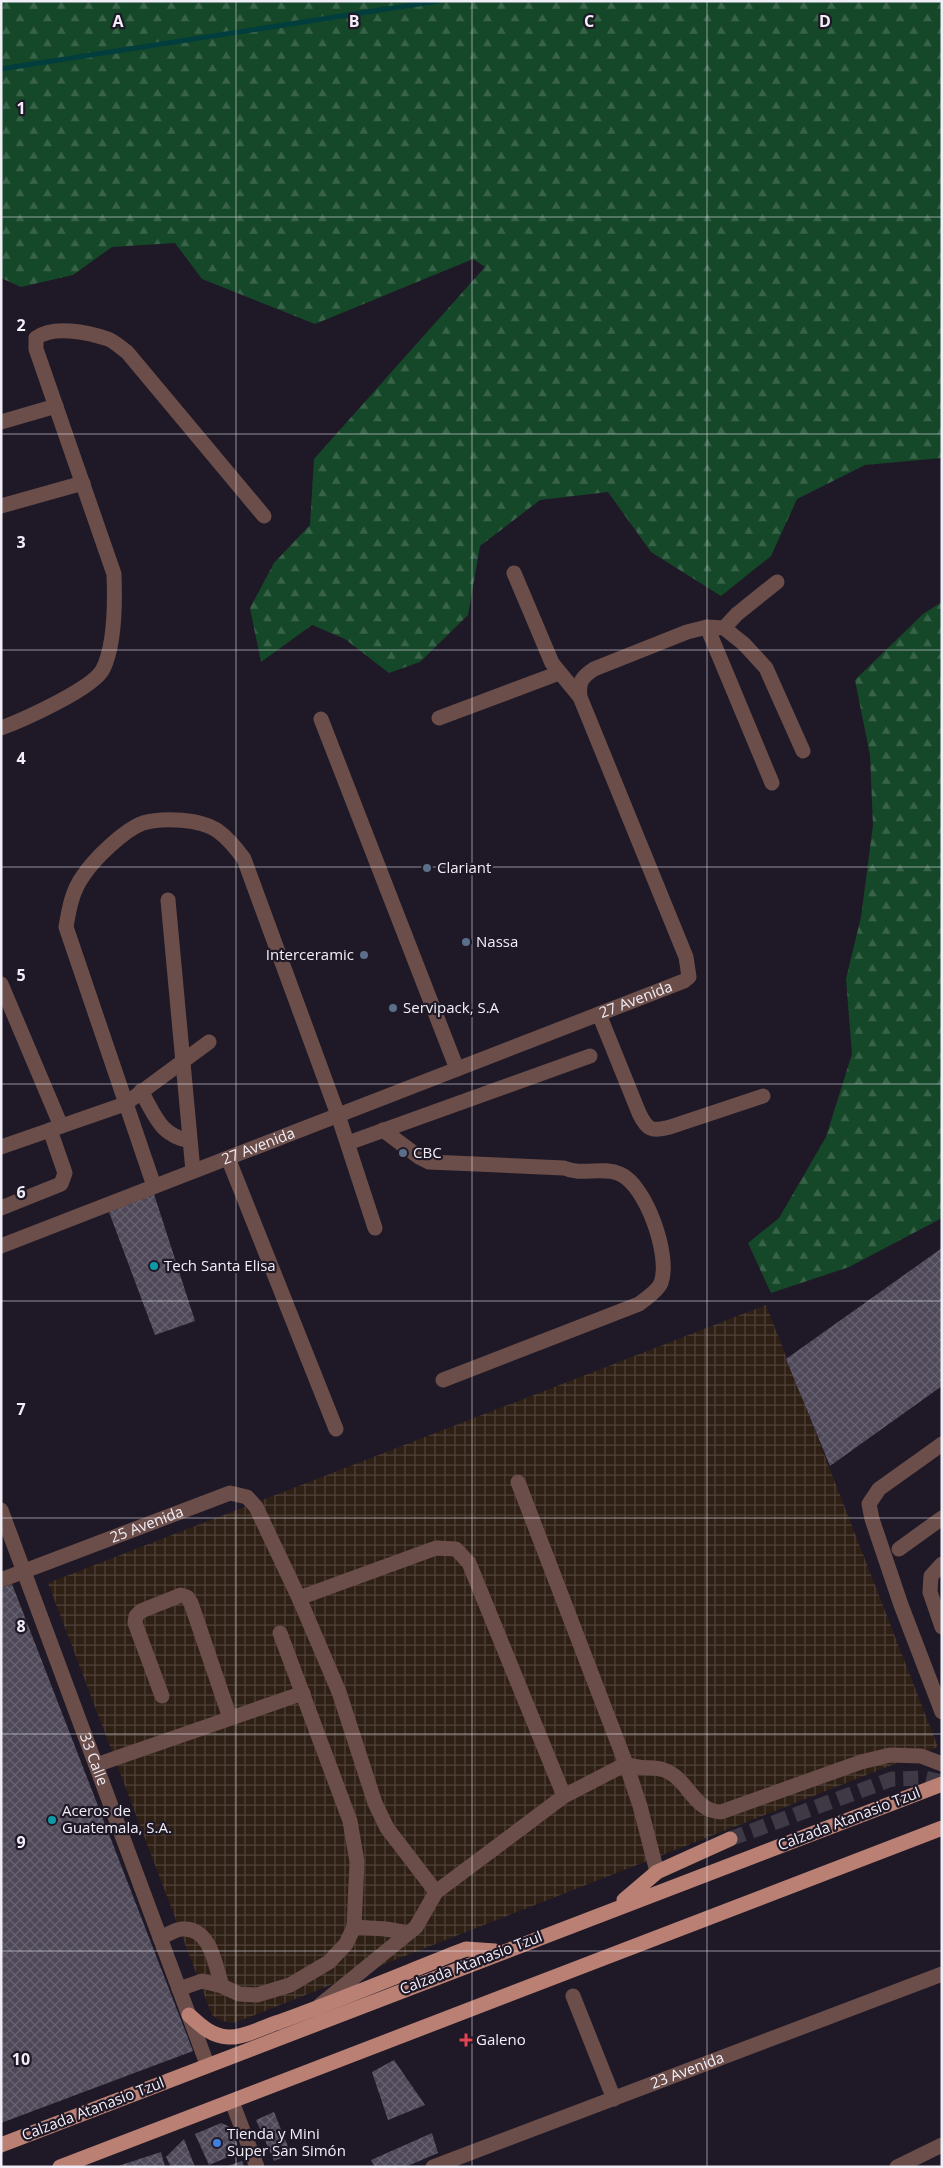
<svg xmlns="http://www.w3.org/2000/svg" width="943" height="2168" font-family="'Open Sans',sans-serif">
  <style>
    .industrial { fill: url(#industrial-grid) }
    .forest { fill: url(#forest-firs) }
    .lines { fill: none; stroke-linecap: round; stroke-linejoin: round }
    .stream { stroke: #033e3f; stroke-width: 5 }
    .building { fill: url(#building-cross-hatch) }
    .major-tunnel { stroke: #3f3946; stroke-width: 15; stroke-dasharray: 15 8; stroke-linecap: butt }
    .minor { stroke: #6b4e49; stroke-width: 15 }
    .major { stroke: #bb8074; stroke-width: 15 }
    .grid { fill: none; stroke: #f2eef8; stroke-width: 1; stroke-opacity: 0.55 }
    .service-dot { fill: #5c6f8a; stroke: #1f1927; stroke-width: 2 }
    .culture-dot { fill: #0f9aa8; stroke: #1f1927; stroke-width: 2 }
    .health-dot { fill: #e0444e; stroke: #1f1927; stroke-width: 2 }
    .shop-dot { fill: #3f7fe0; stroke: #1f1927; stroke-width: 2 }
    .labels { text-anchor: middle; stroke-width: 4.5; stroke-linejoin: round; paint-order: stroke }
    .poi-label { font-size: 15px; fill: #f2eef8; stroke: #1f1927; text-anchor: start }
    .street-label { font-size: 15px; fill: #f2eef8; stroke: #1f1927 }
    .grid-label { font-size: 16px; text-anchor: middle; font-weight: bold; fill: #f2eef8; stroke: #1f1927; stroke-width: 4.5; stroke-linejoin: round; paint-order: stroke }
  </style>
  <defs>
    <pattern id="industrial-grid" width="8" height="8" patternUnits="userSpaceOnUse" patternTransform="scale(1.25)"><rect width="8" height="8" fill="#2f2015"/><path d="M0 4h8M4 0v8" fill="none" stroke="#4e4138"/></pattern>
    <pattern id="forest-firs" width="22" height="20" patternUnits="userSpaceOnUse" patternTransform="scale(1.25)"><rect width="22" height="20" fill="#154828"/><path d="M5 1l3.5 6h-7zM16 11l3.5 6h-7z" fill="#386348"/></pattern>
    <pattern id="building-cross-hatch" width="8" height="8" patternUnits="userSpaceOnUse" patternTransform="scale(1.25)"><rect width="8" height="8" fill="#4e4858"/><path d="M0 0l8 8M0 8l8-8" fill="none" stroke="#686371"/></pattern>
  </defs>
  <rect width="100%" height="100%" fill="#1f1927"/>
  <path class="industrial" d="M766 1305 938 1747 234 2023 222 2021 212 2015 48 1583Z"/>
  <path class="forest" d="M1 1H942V458L865 465 797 499 771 556 721 596 651 552 608 492 540 500 480 546 468 615 420 662 389 673 345 639 312 625 261 662 250 608 274 563 310 525 314 459 485 267 473 259 315 324 202 279 175 243 112 247 73 275 21 287 1 278Z
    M942 602V1218L849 1267 771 1293 748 1243 779 1218 826 1137 852 1054 846 979 861 917 873 825 870 755 855 680 923 614Z"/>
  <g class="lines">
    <path class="stream" d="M1 69 438 1"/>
  </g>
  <path class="building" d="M154 1194 195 1321 155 1335 109 1212Z
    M942 1248V1386L830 1466 786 1359Z
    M12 1584 193 2051 1 2123V1588Z
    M394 2060 425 2105 388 2120 372 2072Z
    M274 2112 291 2154 274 2161 256 2120Z
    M221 2123 230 2127 240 2152 209 2165 195 2134Z
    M432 2133 438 2153 405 2167H375L371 2160Z
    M184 2139 195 2167H171L166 2157Z
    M161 2152 165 2167H118V2166Z
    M242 2161 244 2167H227V2166Z"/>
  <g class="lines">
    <path class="major-tunnel" d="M730 1839 892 1779 925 1778 942 1782"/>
    <g class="minor">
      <path d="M1 422 56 406"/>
      <path d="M1 506 83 483"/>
      <path d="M514 573 552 663 580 697"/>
      <path d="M707 627 772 783"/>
      <path d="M724 628 737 614 777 582"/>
      <path d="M439 718 559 673"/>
      <path d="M321 719 457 1069"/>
      <path d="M1 728C23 720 94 688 103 669 115 645 115 600 114 574L36 349V338C53 325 87 332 108 339 114 341 121 348 127 352L264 516"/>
      <path d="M168 900 193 1171"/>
      <path d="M1 984 61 1126"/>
      <path d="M599 1014 639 1113C647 1130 652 1132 670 1127L763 1096"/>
      <path d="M141 1091C156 1117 160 1135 190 1141"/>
      <path d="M383 1130 419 1157 429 1162 564 1168C582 1176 603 1166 620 1174 646 1185 671 1256 661 1283 657 1292 646 1298 639 1304L443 1380"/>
      <path d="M348 1143 590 1056"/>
      <path d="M1 1147 125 1104 209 1042"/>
      <path d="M228 1158 336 1429"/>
      <path d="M154 1186 66 927C69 909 72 891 83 876 94 859 124 830 143 823 163 817 201 819 218 831 229 839 236 848 244 859L338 1115 375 1228"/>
      <path d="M1 1208 61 1184 65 1173 50 1130"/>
      <path id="s1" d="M1 1246 684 981 689 977 686 957 580 697C578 682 582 677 594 669L687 632 707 627 724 628 744 644 766 668 803 751"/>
      <path d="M942 1444 879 1489 869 1504 872 1519 901 1605 942 1712"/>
      <path d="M518 1482 626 1764 640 1806 657 1872"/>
      <path id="s2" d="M1 1510 207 2064"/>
      <path d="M899 1549 942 1518"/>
      <path d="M942 1564 931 1576 930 1592 942 1627"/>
      <path id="s3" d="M1 1580 230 1493 247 1497 256 1507 299 1598"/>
      <path d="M162 1696 135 1623 136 1616 141 1611 181 1595 187 1597 191 1603 230 1718"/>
      <path d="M96 1765 303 1693"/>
      <path d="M436 1892 387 1828 375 1803 339 1692 299 1598 436 1548 456 1549 469 1563 564 1796"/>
      <path d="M354 1927 386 1929 408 1933"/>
      <path d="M160 1938C167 1935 176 1929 182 1929 211 1927 215 1965 222 1986"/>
      <path d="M179 1989 202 1981 222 1986 239 1994 257 1995 290 1985 329 1962 346 1944 354 1927 357 1862 350 1821 280 1633"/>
      <path d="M573 1996 614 2099"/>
      <path d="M320 2005 416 1927 436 1892 564 1796 626 1764C641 1770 652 1766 664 1770 688 1778 694 1812 721 1812L861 1762 890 1755 921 1756 942 1764"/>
      <path d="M232 2102 257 2167"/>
      <path id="s4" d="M433 2167 942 1974"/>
      <path d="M897 2167 942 2145"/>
    </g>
    <path class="major" d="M624 1900 657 1872 730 1839
      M189 2015C200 2025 211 2036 228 2037 244 2038 263 2027 279 2022 337 2001 395 1977 453 1954L466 1949 495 1951
      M1 2145 942 1784
      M60 2167 942 1828"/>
  </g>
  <path class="grid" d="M236 1V2167M472 1V2167M707 1V2167M1 217H942M1 434H942M1 650H942M1 867H942M1 1084H942M1 1301H942M1 1518H942M1 1734H942M1 1951H942"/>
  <g class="service-dot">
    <circle cx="427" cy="868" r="5"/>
    <circle cx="466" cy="942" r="5"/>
    <circle cx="364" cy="955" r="5"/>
    <circle cx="393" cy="1008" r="5"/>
    <circle cx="403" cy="1153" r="5"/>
  </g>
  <g class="culture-dot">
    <circle cx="154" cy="1266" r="5"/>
    <circle cx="52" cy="1820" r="5"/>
  </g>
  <path class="health-dot" d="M463.5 2032.5h5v5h5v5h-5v5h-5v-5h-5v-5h5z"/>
  <circle class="shop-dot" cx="217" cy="2143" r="5"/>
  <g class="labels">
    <g class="poi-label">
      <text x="437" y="873">Clariant</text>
      <text x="476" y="947">Nassa</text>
      <text x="354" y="960" text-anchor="end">Interceramic</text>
      <text x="403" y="1013">Servipack, S.A</text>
      <text x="413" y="1158">CBC</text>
      <text x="164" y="1271">Tech Santa Elisa</text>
      <text x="62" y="1816">Aceros de<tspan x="62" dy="17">Guatemala, S.A.</tspan></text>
      <text x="476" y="2045">Galeno</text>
      <text x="227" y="2139">Tienda y Mini<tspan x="227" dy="17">Super San Simón</tspan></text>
    </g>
    <g class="street-label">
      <text dy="5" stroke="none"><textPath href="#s1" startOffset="681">27 Avenida</textPath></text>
      <text dy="5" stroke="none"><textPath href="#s1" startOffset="276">27 Avenida</textPath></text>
      <text dy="5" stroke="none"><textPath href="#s3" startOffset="156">25 Avenida</textPath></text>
      <text dy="5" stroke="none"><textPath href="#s2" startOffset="266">33 Calle</textPath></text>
      <text transform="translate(849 1819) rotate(-21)" y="5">Calzada Atanasio Tzul</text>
      <text transform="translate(471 1963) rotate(-21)" y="5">Calzada Atanasio Tzul</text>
      <text dy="5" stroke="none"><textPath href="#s4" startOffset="272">23 Avenida</textPath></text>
      <text transform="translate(93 2109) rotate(-21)" y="5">Calzada Atanasio Tzul</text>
    </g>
  </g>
  <g class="grid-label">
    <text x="118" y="27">A</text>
    <text x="354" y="27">B</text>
    <text x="589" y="27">C</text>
    <text x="825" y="27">D</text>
    <text x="21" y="114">1</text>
    <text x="21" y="331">2</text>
    <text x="21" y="548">3</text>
    <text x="21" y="764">4</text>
    <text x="21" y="981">5</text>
    <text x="21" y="1198">6</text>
    <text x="21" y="1415">7</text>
    <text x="21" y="1632">8</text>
    <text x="21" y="1848">9</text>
    <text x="21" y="2065">10</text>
  </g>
  <rect width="943" height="2168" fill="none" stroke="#f2eef8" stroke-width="5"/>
</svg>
